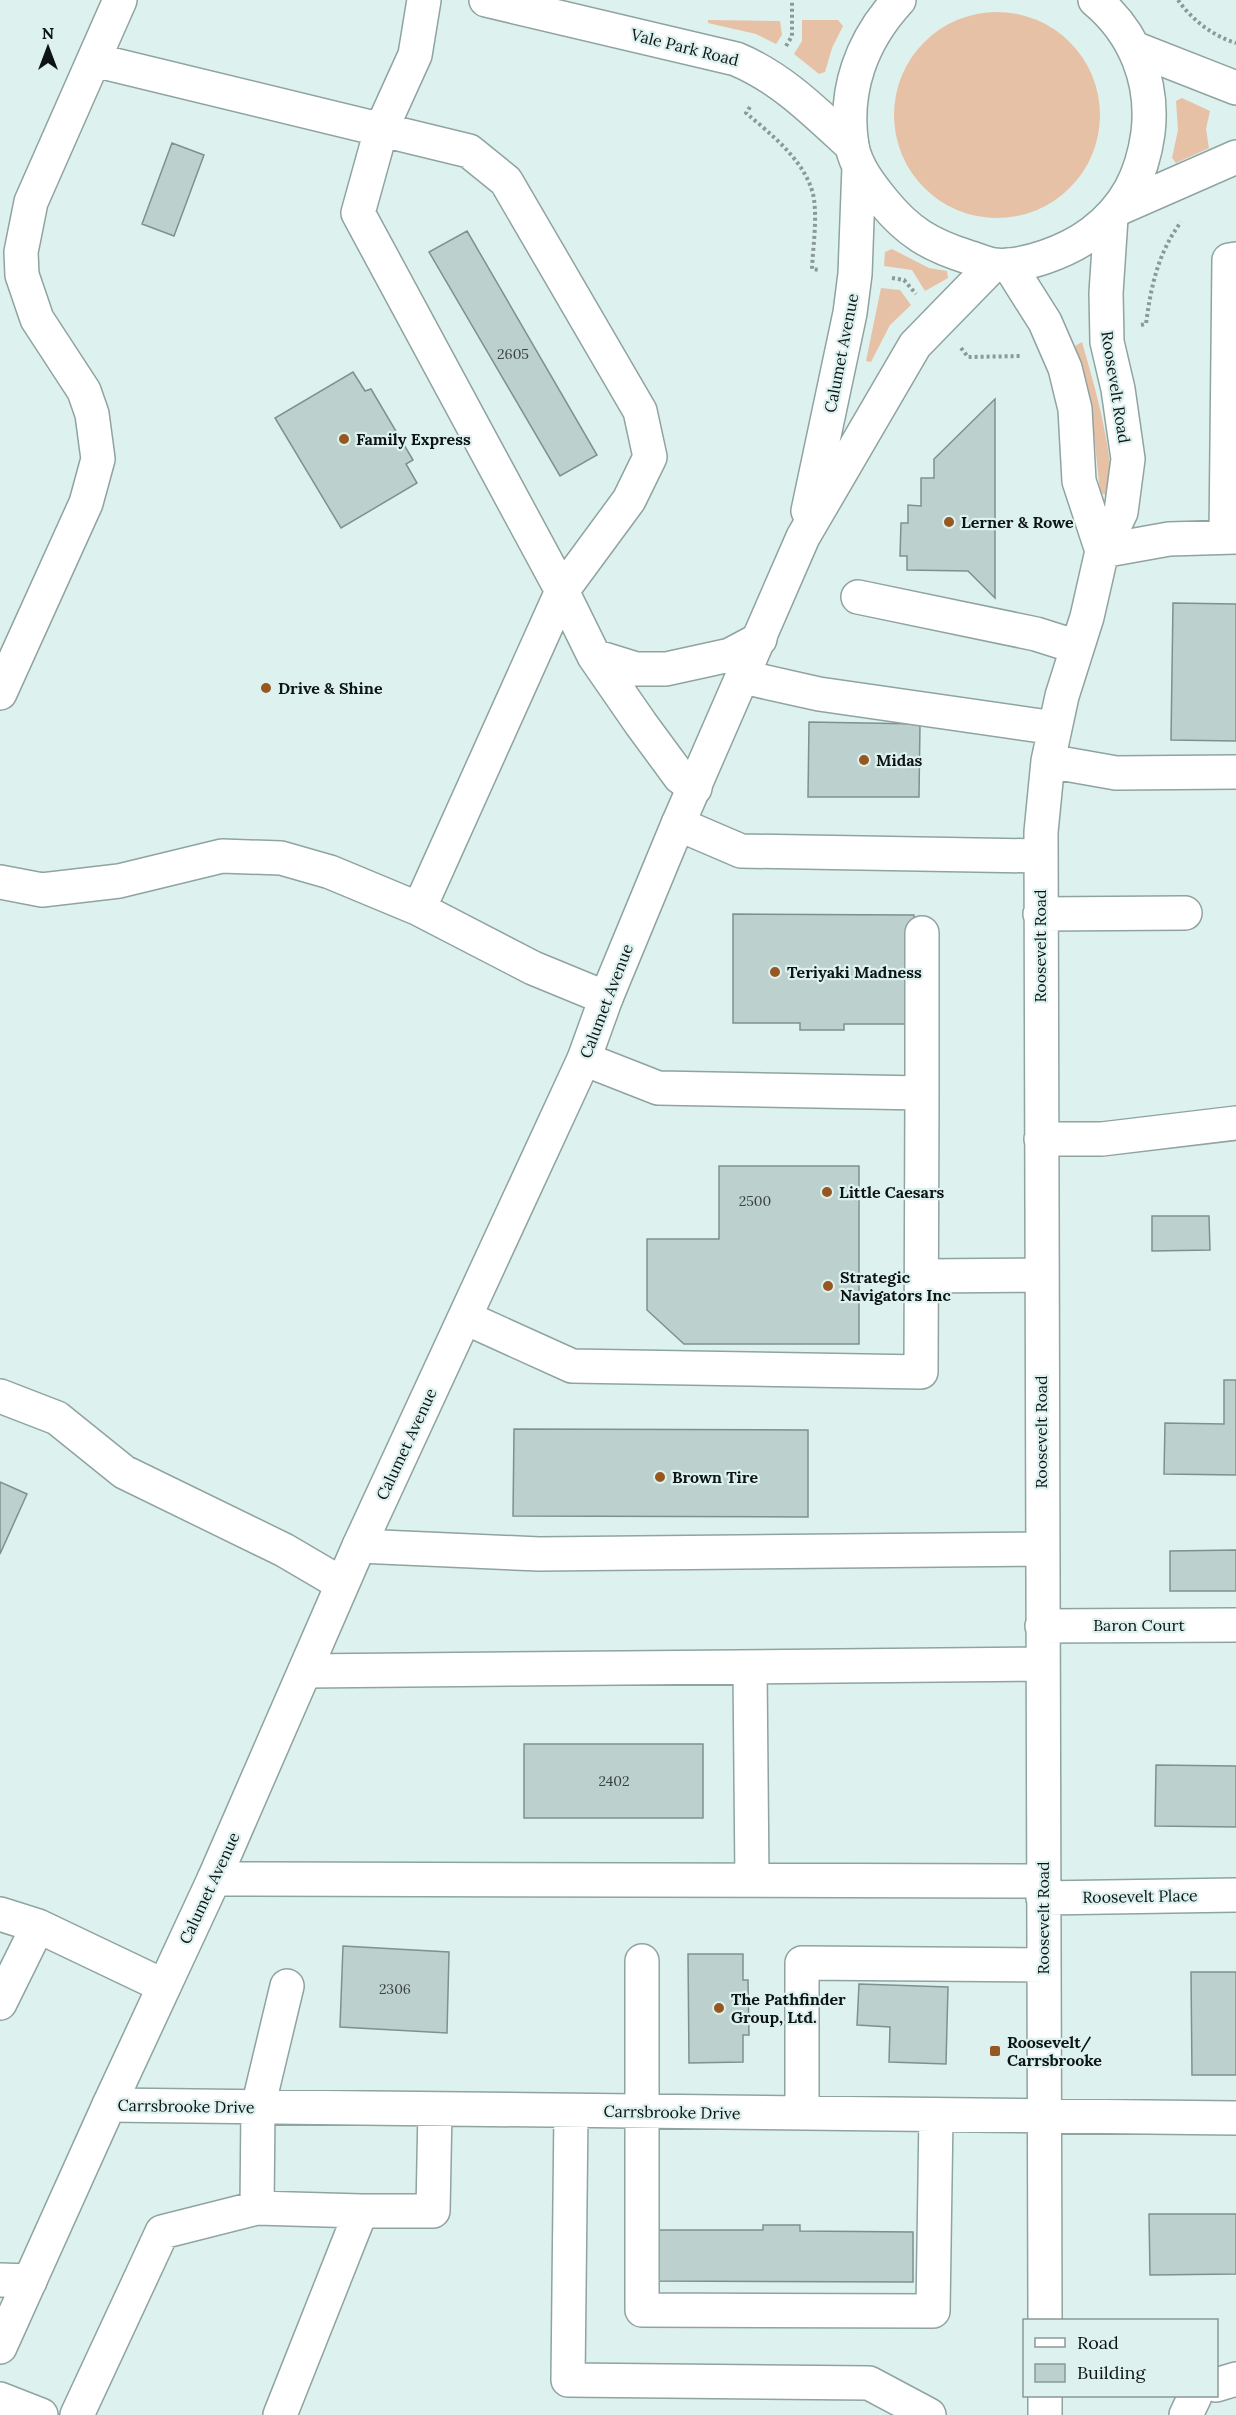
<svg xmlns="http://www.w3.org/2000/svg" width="1236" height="2415" font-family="Lora,serif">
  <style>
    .grass { fill: #e6c1a6 }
    .building { fill: #bcd0cd; stroke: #7e918f; stroke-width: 1.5 }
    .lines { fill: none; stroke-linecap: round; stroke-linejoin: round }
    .minor-casing { stroke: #8fa3a0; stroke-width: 36 }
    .major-casing { stroke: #8fa3a0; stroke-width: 36 }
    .path { stroke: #8b9a99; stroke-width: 4; stroke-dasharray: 3 3; stroke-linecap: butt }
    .minor { stroke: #fff; stroke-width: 33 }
    .major { stroke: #fff; stroke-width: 33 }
    .poi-dot { fill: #975721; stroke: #ddf2ef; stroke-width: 2 }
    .labels { text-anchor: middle; stroke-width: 4.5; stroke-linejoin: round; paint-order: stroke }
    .number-label { font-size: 14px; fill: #394342 }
    .street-label { font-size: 16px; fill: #0d1414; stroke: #ddf2ef }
    .poi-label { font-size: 16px; font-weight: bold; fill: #0d1414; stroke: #ddf2ef; text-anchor: start }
  </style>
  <rect width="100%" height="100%" fill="#ddf2ef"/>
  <path class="grass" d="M894 115a103 103 0 1 1 206 0a103 103 0 1 1-206 0Z
    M708 20 780 21 782 35 776 44 756 34 708 23Z
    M802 20H838L843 26 832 48 825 72 819 74 794 54 802 41Z
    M1182 98 1210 111 1206 129 1209 148 1176 163 1172 158 1178 130 1176 101Z
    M892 249 929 268 947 271 948 278 925 291 912 270 884 266 885 252Z
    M881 288 900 290 911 305 890 325 871 362 866 361Z
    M1082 342C1096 391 1110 439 1112 490L1107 496 1100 492 1091 405 1075 346Z"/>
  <path class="building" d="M172 143 204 155 174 236 142 224Z
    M467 231 597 455 560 476 429 252Z
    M353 372 365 391 371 389 413 460 406 464 417 483 341 528 275 418Z
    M995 399V598L968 571 907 570V556H900L901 523H908V505L921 506V478H934V459Z
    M1173 603 1236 604V741L1171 740Z
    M809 722 920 724 919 797H808Z
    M733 914 914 915 913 1024H844V1030H800V1023H733Z
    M719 1166H859V1344H684L647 1310V1239H719Z
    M1152 1216H1209L1210 1250 1152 1251Z
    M1224 1380H1236V1475L1164 1474 1165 1423 1224 1424Z
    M514 1429 808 1430V1517L513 1516Z
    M0 1482 27 1494 0 1554Z
    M1236 1550V1591H1170V1551Z
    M524 1744H703V1818H524Z
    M1156 1765 1236 1766V1827L1155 1826Z
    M343 1946 449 1952 447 2033 340 2027Z
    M688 1954H743V1980H748L749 2035H743V2062L689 2063Z
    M1191 1972H1236V2075H1192Z
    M859 1984 948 1987 946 2064 889 2062 890 2027 857 2025Z
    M1149 2214H1236V2274L1150 2275Z
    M763 2225H800V2231L913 2232V2282L652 2281V2230H763Z"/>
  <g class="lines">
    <g class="minor-casing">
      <path id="minor" d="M424 0 415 55 381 130 358 213 562 591 594 656 641 724 680 777 695 788
        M486 0 736 59C782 78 816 113 852 146
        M94 60 469 151 506 181 640 411 650 457 629 500 562 591 419 909
        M1009 265 1045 322 1065 368 1075 409 1079 481 1102 551
        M1226 537 1229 260 1236 259
        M1102 551 1169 539 1236 537
        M858 597 1036 634 1077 647
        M594 656 636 669H666L730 655 760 639
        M743 677 819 694 1055 728
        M0 693 86 503 98 459 92 414 84 391 37 319 22 275 21 252 31 202 120 0
        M1048 761 1116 773 1236 772
        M678 824 741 851 1040 856
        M0 882 42 890 119 881 222 856 281 858 330 872 419 909 533 968 606 998
        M1040 914 1185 913
        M922 933V1093
        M1041 1139H1102L1236 1123
        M923 1276 1041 1275
        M466 1318 572 1366 921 1372 922 1093 658 1088 584 1059
        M0 1396 57 1418 124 1472 284 1550 342 1584
        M359 1546 539 1554 1042 1549
        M1042 1626 1236 1625
        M750 1668 752 1880
        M305 1671 1042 1664
        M214 1879 1043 1881
        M1043 1898 1236 1895
        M0 1914 38 1926 164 1986
        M642 1961V2310L933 2311 936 2115
        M0 2003 38 1926
        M109 2105 1236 2118
        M571 2111 568 2380 869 2383 929 2415
        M802 2113V1963L1044 1965
        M361 2211H433L435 2109
        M0 2280 30 2281
        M1045 2320 1041 832 1048 761 1062 696 1087 617 1102 551 1121 512 1128 459 1118 389 1107 342 1106 293 1111 218
        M1216 2385 1236 2379
        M1045 2396V2415
        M0 2399 41 2415
        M77 2415 162 2232 257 2208
        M280 2415 361 2211 257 2208 258 2107 287 1986
        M1186 2415 1195 2396"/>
    </g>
    <g class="major-casing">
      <path id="major" d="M899 0C862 40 843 90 852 146 856 167 870 185 883 201 908 232 930 245 968 257 976 259 986 264 994 265 1024 268 1068 251 1092 233 1126 207 1142 176 1148 133 1154 82 1135 33 1095 0
        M1134 48 1236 88
        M1120 208 1236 157
        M808 511 850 313 855 274 859 166
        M0 2347 109 2105 214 1879 359 1546 584 1059 606 998 678 824 803 537 915 345 993 265"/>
    </g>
    <path class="path" d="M1178 0C1192 20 1213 36 1236 43
      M786 46 792 36V0
      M750 107 746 113C772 135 808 163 814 199 817 222 813 246 812 269L819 270
      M892 278 904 280 916 294
      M1141 325 1146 324C1151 286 1158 253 1181 222
      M961 348 968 357 1022 356"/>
    <use href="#minor" class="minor"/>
    <use href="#major" class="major"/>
  </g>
  <g class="poi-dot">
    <circle cx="344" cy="439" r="6"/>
    <circle cx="949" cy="522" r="6"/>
    <circle cx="266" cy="688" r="6"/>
    <circle cx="864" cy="760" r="6"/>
    <circle cx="775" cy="972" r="6"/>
    <circle cx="827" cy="1192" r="6"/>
    <circle cx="828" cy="1286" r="6"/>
    <circle cx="660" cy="1477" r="6"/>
    <circle cx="719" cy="2008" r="6"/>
    <rect x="989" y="2045" width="12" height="12" rx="3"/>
  </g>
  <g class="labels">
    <g class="number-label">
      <text x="513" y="359">2605</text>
      <text x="755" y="1206">2500</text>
      <text x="614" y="1786">2402</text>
      <text x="395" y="1994">2306</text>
    </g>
    <g class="street-label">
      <text transform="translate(685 47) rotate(14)" y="6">Vale Park Road</text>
      <text transform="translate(841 353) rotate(-79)" y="6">Calumet Avenue</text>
      <text transform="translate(1116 387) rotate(81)" y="6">Roosevelt Road</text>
      <text transform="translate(1040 946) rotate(-90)" y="6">Roosevelt Road</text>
      <text transform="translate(606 1001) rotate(-69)" y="6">Calumet Avenue</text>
      <text transform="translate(1041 1432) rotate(-90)" y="6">Roosevelt Road</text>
      <text transform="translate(406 1444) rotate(-65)" y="6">Calumet Avenue</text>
      <text x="1139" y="1631">Baron Court</text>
      <text transform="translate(209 1888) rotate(-65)" y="6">Calumet Avenue</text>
      <text transform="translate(1140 1896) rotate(-1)" y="6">Roosevelt Place</text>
      <text transform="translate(1043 1918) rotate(-90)" y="6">Roosevelt Road</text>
      <text transform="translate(186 2106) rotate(1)" y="6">Carrsbrooke Drive</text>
      <text transform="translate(672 2112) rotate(1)" y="6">Carrsbrooke Drive</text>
    </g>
    <g class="poi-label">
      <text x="356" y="445">Family Express</text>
      <text x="961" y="528">Lerner &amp; Rowe</text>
      <text x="278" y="694">Drive &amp; Shine</text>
      <text x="876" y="766">Midas</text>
      <text x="787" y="978">Teriyaki Madness</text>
      <text x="839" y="1198">Little Caesars</text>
      <text x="840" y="1283">Strategic<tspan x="840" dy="18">Navigators Inc</tspan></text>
      <text x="672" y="1483">Brown Tire</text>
      <text x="731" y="2005">The Pathfinder<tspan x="731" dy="18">Group, Ltd.</tspan></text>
      <text x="1007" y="2048">Roosevelt/<tspan x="1007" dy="18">Carrsbrooke</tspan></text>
    </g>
  </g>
  <rect x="1023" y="2319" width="195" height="78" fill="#ddf2ef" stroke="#8a9997" stroke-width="1.5"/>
  <rect x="1035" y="2338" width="30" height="9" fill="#ffffff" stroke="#8a9997" stroke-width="1.5"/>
  <text x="1077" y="2349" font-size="18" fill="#0d1414">Road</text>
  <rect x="1035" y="2364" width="30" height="18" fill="#bcd0cd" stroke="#8a9997" stroke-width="1.5"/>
  <text x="1077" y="2379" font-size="18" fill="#0d1414">Building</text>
  <g transform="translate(48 48)" stroke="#ddf2ef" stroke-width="4.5" paint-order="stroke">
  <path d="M0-4.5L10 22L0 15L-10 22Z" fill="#0d1414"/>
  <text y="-9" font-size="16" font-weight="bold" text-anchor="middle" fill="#0d1414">N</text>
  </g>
</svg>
